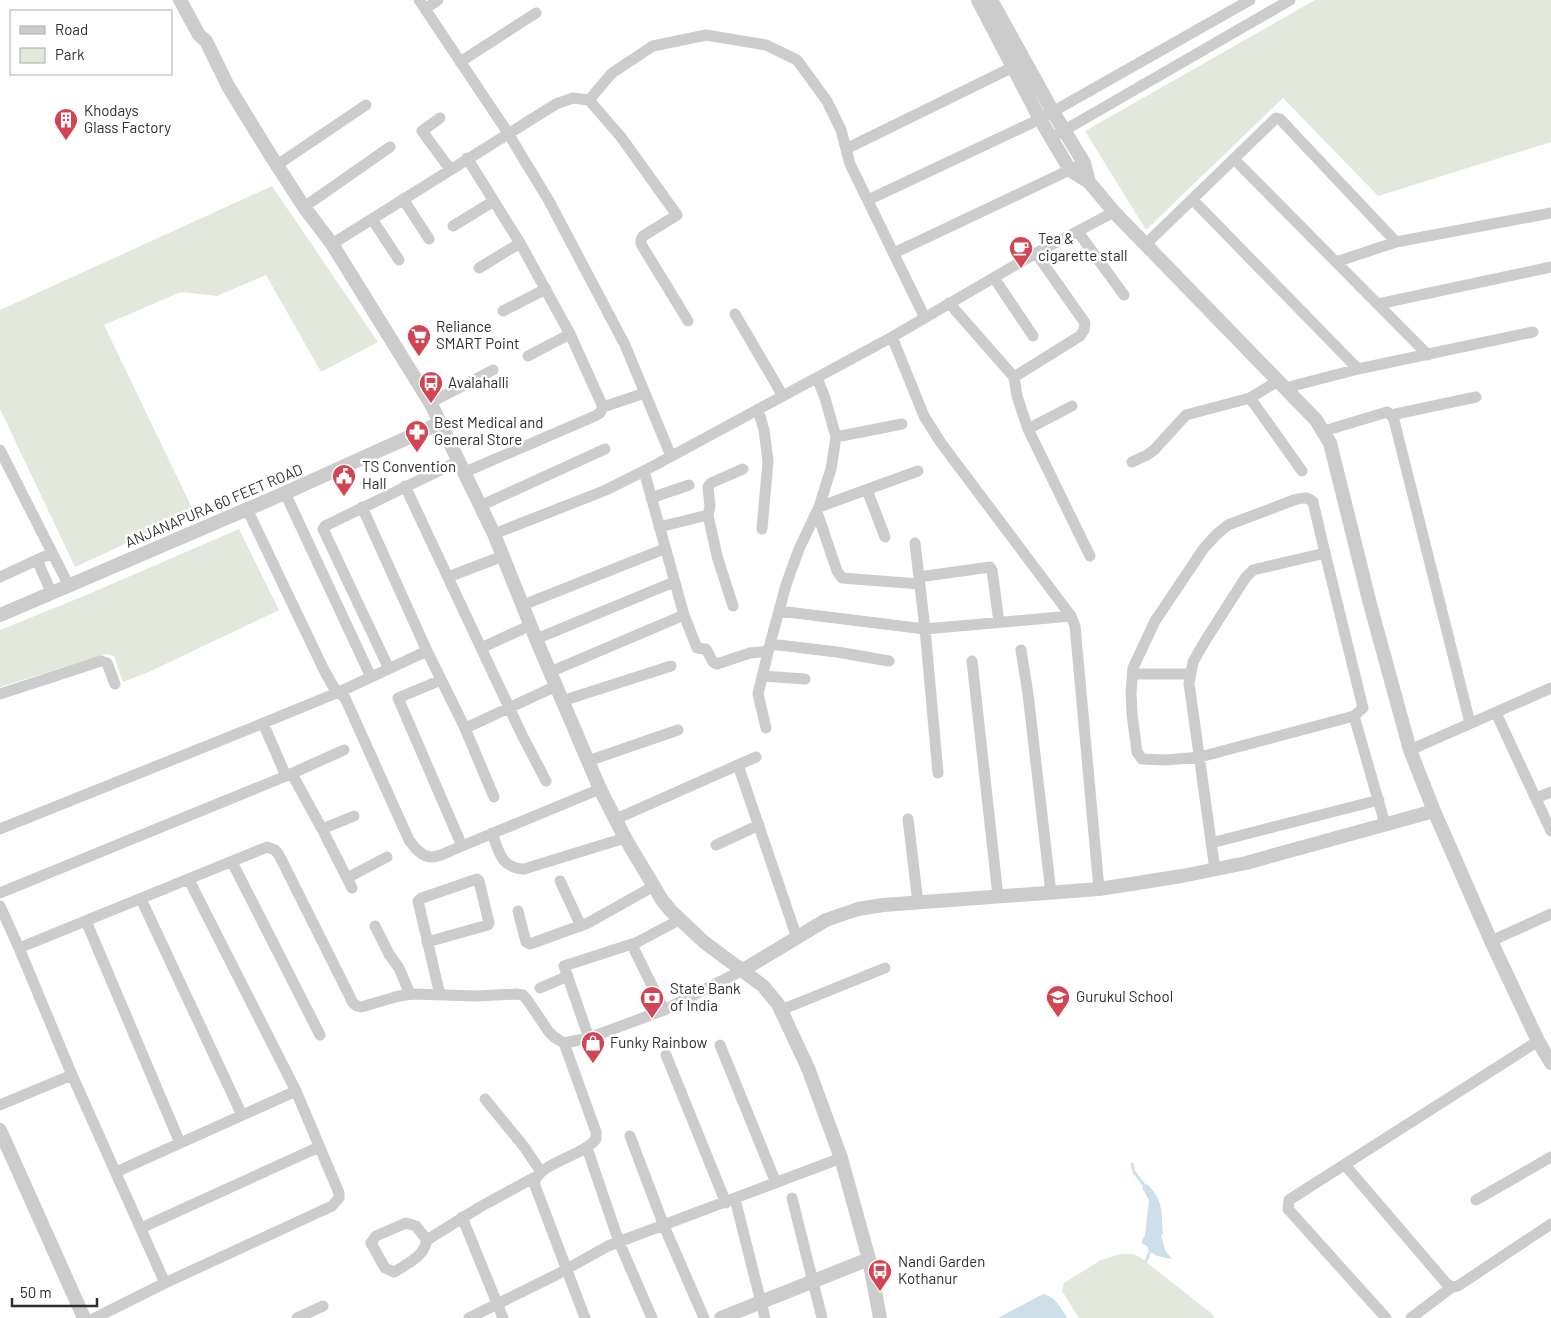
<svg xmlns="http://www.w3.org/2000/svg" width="1551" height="1318" font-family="Barlow,sans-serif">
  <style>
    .green { fill: #e3e8dc }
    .water { fill: #cddfe9 }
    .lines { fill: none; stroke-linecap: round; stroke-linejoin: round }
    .stream { stroke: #cddfe9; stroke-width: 3 }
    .minor { stroke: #ccc; stroke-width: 11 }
    .tertiary { stroke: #ccc; stroke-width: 14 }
    .labels { text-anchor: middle; stroke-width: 5; stroke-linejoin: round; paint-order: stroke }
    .poi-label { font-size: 15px; fill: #2f2f2f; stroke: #fff; text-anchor: start }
    .street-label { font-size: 15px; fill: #2f2f2f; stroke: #fff }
  </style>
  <rect width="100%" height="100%" fill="#fff"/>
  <path class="green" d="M1315 0H1551V142L1378 196 1283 98 1146 230 1085 131Z
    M272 186 378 342 321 372 266 275 217 296 181 292 104 325 194 512 75 567 0 409V310Z
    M239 529 279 610 151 671 123 682 114 656 106 654 0 687V630L84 596Z
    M1121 1254H1134L1141 1258 1211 1313 1215 1318H1079L1062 1291 1064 1283 1101 1260Z"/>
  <path class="water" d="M1147 1184C1164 1201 1161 1211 1163 1234L1161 1235 1165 1250 1172 1259 1157 1256 1149 1251 1147 1246 1141 1243 1145 1235 1149 1200 1142 1188Z
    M1043 1294C1055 1296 1061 1308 1067 1318H998Z"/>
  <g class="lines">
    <path class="stream" d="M1132 1164 1134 1172 1147 1189
      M1146 1261 1151 1249"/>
    <path class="minor" d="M419 0 508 133 549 201 625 345 671 456
      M425 9 438 0
      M460 62 536 13
      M589 100 612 73 653 46 706 35 766 45 797 60 827 101 841 130 850 164 925 318
      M440 118 422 131 450 169
      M1058 134 1290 0
      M846 149 1013 67
      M1234 159 1428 355
      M277 165 366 105
      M403 199 429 239
      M1192 199 1358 369
      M868 200 1040 119 1250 0
      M304 207 390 147
      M372 219 399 260
      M453 226 494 201
      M1078 232 1124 295
      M332 244 556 104 573 98 589 100 621 137 677 215 643 236 641 240V244L688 321
      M1145 245 1276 118 1280 119 1396 242
      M894 253 1078 166
      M1336 262 1396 242 1551 213
      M479 268 520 243
      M994 278 1033 336
      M949 303 1014 377 1017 396 1028 429 1090 556
      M1378 304 1551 267
      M503 311 546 289
      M735 314 783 396
      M892 337 924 416 941 443 1071 616 1075 626 1099 889
      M528 356 570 334
      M1014 377 1080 336 1084 330 1085 323 1036 253
      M1285 388 1358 369 1533 332
      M1250 398 1302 471
      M430 403 493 370
      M603 407 645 393
      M758 409 764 430 768 461 762 529
      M1391 415 1476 397
      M1028 429 1072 406
      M1324 431 1387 412 1391 415 1394 420 1470 723
      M836 437 902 424
      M0 450 69 586
      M1132 462 1147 455 1154 450 1186 415 1250 398 1278 381
      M644 471 684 615 697 648 706 649 713 662 717 664 750 653 768 651
      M465 472 595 416 600 413 603 407 570 334 520 243 467 158
      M405 486 522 735 546 781
      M867 490 885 537
      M285 493 371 677
      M651 498 689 485
      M480 506 605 449
      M362 507 427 651
      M819 507 918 471
      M247 509 324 670 334 688 345 698 409 840C428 867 437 856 462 846
      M817 512 837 571 842 578 919 584
      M708 515 710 506 708 487 711 483 743 469
      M659 527 708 515 717 556 733 606
      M494 534 606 490 644 471 892 337 1036 253 1114 212
      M915 543 925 629 938 773
      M37 560 52 594
      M0 577 52 553
      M448 577 503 556
      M919 577 990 567 992 570 999 622
      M523 605 664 549
      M779 611 925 629 1071 616
      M536 639 674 582
      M770 644 837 652 889 661
      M481 648 531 625
      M1021 650 1028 694 1051 893
      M972 661 998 896
      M389 669 323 529 325 526 459 461
      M550 672 684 615
      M1133 674H1191
      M762 676 805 679
      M441 680 398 698 462 846 600 789
      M0 694 101 661 107 663 115 684
      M562 701 671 666
      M1496 713 1551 831
      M1354 716 1385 824
      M263 723 286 776
      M464 726 494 797
      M766 728 758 694 770 644 786 585 799 549 819 507 831 469 836 437 825 398 817 378
      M1410 750 1551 688
      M588 761 678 730
      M738 765 797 938
      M292 774 322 829 352 888
      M1536 798 1551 792
      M616 819 756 757
      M908 819 918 903
      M0 829 254 727 339 692 427 651 464 726 468 727 556 686
      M322 829 354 816
      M492 833C499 852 501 868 524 869L625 838
      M1211 843 1379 800
      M716 845 759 825
      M232 862 320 1035
      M1215 870 1189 683 1193 662 1205 641 1246 577 1253 570 1325 553 1363 708 1354 716 1200 757 1166 760 1142 759 1137 752 1132 714 1131 693 1133 668 1155 621 1204 548 1217 534 1228 525 1294 500C1302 498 1307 496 1313 502L1325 553
      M347 878 387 857
      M560 881 581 926
      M0 893 286 776 344 750
      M141 899 242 1115
      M0 906 19 948 267 847 275 850 279 855 353 1003 357 1006 361 1007 399 996 413 994 476 996 516 994 523 995 528 1001 549 1032 554 1037 564 1043 589 1038 664 1010 743 970
      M518 911 526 942 530 944 588 923 654 886
      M86 921 180 1143
      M375 926 389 954 399 968 410 994
      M1491 941 1551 914
      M427 942 488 925 489 923 479 881 477 879 422 898 418 901 440 995
      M19 948 72 1075 165 1283
      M540 988 568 976
      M664 1010 632 945 679 920
      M781 1010 885 968
      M589 1038 564 966 632 944
      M564 1043 596 1132V1139C582 1157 540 1162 534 1183L585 1318
      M720 1045 776 1183
      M666 1055 726 1203
      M485 1099 525 1148 541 1172
      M0 1105 72 1075
      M630 1136 664 1226 704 1318
      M587 1148 619 1242 652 1318
      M1345 1165 1446 1283 1452 1287 1458 1286 1551 1224
      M116 1172 296 1091
      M792 1198 822 1318
      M735 1199 765 1318
      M1476 1200 1551 1157
      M462 1217 503 1318
      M141 1228 319 1147
      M427 1240 416 1226 406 1223 376 1236 371 1243 385 1268 394 1272C408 1263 423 1258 427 1240L480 1207 535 1177
      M95 1318 165 1283 332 1206 339 1198V1193L296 1091 189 880
      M297 1318 323 1306
      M469 1318 554 1276 608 1246 841 1158
      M1386 1318 1288 1209 1289 1200 1538 1041
      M1411 1318 1452 1287"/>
    <path class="tertiary" d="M180 0 199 35 206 41 228 86 271 156 304 207 332 244 431 404 494 534 536 639 600 789 625 838 662 900 671 911 704 942 763 986 778 1004 808 1068 841 1158 869 1259 880 1318
      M978 0 1040 119 1070 170 1089 182 1114 212 1316 420 1330 443 1370 604 1410 750 1434 811 1491 941 1538 1041 1551 1063
      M991 0 1053 112 1084 163 1089 182
      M0 615 285 493 440 423
      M743 970 826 920 858 909 883 905 1099 889 1182 876 1246 863 1434 811
      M0 1130 84 1318
      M721 1318 869 1259"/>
  </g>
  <defs>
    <g id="building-pin" transform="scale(1.25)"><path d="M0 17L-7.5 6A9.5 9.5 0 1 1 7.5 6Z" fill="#d34553" stroke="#fff"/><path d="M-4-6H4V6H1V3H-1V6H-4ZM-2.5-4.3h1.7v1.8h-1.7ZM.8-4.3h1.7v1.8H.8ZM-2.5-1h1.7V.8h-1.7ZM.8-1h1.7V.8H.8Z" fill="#fff"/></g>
    <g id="cafe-pin" transform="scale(1.25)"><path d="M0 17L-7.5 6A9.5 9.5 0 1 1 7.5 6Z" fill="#d34553" stroke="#fff"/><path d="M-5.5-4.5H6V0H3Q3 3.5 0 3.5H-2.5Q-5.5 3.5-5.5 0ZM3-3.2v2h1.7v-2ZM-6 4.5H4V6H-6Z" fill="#fff"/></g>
    <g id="supermarket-pin" transform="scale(1.25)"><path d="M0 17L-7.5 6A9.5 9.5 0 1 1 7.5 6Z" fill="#d34553" stroke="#fff"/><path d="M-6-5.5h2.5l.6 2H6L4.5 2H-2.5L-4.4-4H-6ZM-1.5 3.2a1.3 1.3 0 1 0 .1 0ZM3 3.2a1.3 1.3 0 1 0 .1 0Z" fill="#fff"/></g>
    <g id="bus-pin" transform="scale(1.25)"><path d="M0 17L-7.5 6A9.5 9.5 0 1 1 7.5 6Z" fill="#d34553" stroke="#fff"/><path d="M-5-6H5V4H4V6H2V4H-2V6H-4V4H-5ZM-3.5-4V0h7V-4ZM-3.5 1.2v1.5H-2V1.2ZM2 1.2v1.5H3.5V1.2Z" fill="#fff"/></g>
    <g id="pharmacy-pin" transform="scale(1.25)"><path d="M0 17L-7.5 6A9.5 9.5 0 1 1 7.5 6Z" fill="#d34553" stroke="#fff"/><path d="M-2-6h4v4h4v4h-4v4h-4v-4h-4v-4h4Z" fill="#fff"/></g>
    <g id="civic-pin" transform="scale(1.25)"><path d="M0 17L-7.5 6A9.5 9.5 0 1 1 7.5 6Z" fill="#d34553" stroke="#fff"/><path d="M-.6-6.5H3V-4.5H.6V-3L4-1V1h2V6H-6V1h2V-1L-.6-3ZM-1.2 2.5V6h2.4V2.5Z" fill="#fff"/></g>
    <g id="school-pin" transform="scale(1.25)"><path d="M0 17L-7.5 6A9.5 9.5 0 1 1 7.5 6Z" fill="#d34553" stroke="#fff"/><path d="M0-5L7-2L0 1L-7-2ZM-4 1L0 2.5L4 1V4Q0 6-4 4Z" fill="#fff"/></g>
    <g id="bank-pin" transform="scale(1.25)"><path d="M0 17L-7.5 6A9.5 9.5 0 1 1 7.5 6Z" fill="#d34553" stroke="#fff"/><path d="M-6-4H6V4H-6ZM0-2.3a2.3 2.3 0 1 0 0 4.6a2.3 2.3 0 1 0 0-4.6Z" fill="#fff"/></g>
    <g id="shop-pin" transform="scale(1.25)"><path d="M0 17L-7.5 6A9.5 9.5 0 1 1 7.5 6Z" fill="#d34553" stroke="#fff"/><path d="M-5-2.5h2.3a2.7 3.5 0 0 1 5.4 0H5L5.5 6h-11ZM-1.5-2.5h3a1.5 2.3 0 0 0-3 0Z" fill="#fff"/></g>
  </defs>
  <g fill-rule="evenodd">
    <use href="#building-pin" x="66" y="120"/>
    <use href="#cafe-pin" x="1021" y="248"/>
    <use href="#supermarket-pin" x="419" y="336"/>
    <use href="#bus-pin" x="431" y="383"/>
    <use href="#pharmacy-pin" x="417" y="432"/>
    <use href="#civic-pin" x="344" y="476"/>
    <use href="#school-pin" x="1058" y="997"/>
    <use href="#bank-pin" x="652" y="998"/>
    <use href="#shop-pin" x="593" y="1043"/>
    <use href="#bus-pin" x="880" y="1271"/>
  </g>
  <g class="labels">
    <g class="poi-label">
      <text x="84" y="116">Khodays<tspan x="84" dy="17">Glass Factory</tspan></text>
      <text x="1038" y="244">Tea &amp;<tspan x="1038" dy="17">cigarette stall</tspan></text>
      <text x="436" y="332">Reliance<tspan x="436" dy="17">SMART Point</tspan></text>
      <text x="448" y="388">Avalahalli</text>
      <text x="434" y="428">Best Medical and<tspan x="434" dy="17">General Store</tspan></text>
      <text x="362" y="472">TS Convention<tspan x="362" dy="17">Hall</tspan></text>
      <text x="670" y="994">State Bank<tspan x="670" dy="17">of India</tspan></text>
      <text x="1076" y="1002">Gurukul School</text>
      <text x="610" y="1048">Funky Rainbow</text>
      <text x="898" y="1267">Nandi Garden<tspan x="898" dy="17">Kothanur</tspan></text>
    </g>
    <g class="street-label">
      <text transform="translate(214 506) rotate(-23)" y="5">ANJANAPURA 60 FEET ROAD</text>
    </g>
  </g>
  <rect x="10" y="10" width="162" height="65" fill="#ffffff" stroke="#acacac"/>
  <rect x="20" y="26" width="25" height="8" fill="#cccccc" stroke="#acacac"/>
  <text x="55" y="35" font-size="15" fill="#2f2f2f">Road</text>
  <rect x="20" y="48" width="25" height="15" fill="#e3e8dc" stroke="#acacac"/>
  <text x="55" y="60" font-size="15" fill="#2f2f2f">Park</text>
  <path d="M12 1298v8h85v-8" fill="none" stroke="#2f2f2f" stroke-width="2.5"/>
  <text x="20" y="1298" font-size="15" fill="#2f2f2f" stroke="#ffffff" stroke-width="4" paint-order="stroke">50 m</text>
</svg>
